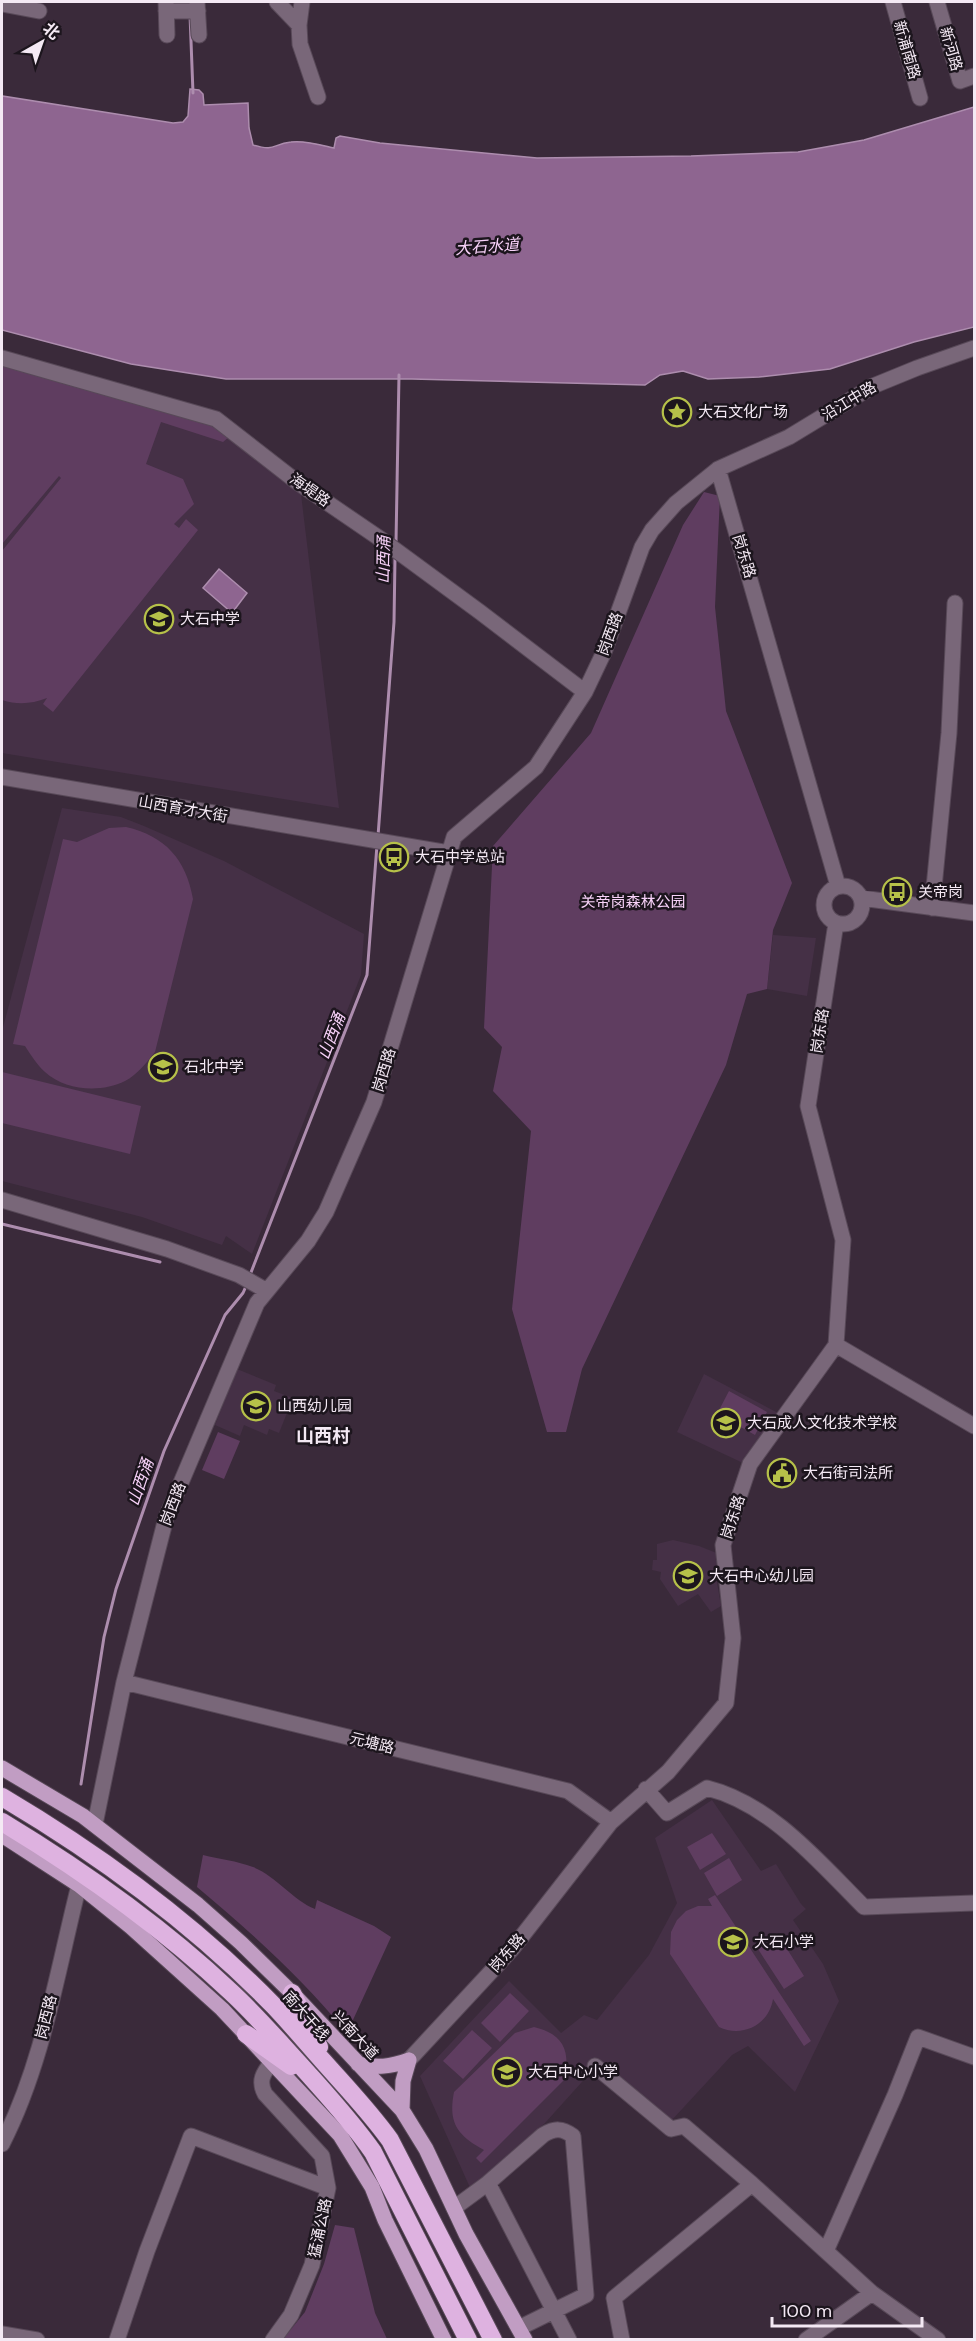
<svg xmlns="http://www.w3.org/2000/svg" width="976" height="2341" font-family="'DM Sans','Noto Sans SC',sans-serif">
  <style>
    .built { fill: #453046 }
    .green { fill: #5f3d60 }
    .water { fill: #8e6590; stroke: #ad8dae; stroke-width: 1.5 }
    .lines { fill: none; stroke-linecap: round; stroke-linejoin: round }
    .stream { stroke: #ad8dae; stroke-width: 3 }
    .minor-casing { stroke: #584958; stroke-width: 17 }
    .major-casing { stroke: #584958; stroke-width: 17 }
    .highway-casing { stroke: #584958; stroke-width: 20 }
    .minor { stroke: #796779; stroke-width: 15 }
    .major { stroke: #c19dc3; stroke-width: 15 }
    .highway { stroke: #deb2e0; stroke-width: 18 }
    .labels { text-anchor: middle; stroke-width: 5; stroke-linejoin: round; paint-order: stroke }
    .street-label { font-size: 15px; fill: #f4e9f4; stroke: #1c151d }
    .poi-label { font-size: 15px; fill: #f4e9f4; stroke: #1c151d; text-anchor: start }
    .park-label { font-size: 15px; fill: #f8d2f9; stroke: #1c151d }
    .water-label { font-size: 16px; font-style: italic; fill: #f8d2f9; stroke: #1c151d }
    .quarter-label { font-size: 18px; font-weight: bold; fill: #f4e9f4; stroke: #1c151d }
  </style>
  <rect width="100%" height="100%" fill="#3a2a3a"/>
  <path class="built" d="M2 362 215 424 300 486 339 808 2 753Z
    M62 808 121 817 144 826 224 861 364 934 361 975 252 1254 226 1236 222 1245 142 1217 2 1181V1031Z
    M773 935 816 938 807 996 767 989Z
    M237 1369 276 1385 274 1391 293 1398 279 1433 269 1429 267 1435 244 1425 240 1436 215 1425Z
    M704 1374 778 1413 751 1454 748 1453 743 1463 677 1432Z
    M673 1540 699 1546 719 1554 715 1571 721 1606 711 1612 698 1594 678 1606 660 1579 661 1572 652 1570 653 1560H657V1544Z
    M712 1800 761 1871 776 1864 801 1904 806 1909 793 1920 823 1964 839 2001 795 2092 748 2046 732 2055 671 2121 599 2063 545 2123 472 2192 420 2076 509 1981 561 2033 584 2015 597 2020 649 1955 677 1903 655 1838Z"/>
  <path class="green" d="M2 362 215 424 230 436 223 442 161 422 146 464 183 479 194 504 174 524 179 528 186 519 198 530 53 712 43 704 47 698C31 704 18 705 2 700V551L61 478 59 476 2 544Z
    M704 492 720 496 715 607 726 711 792 883 773 930 767 989 747 994 726 1065 582 1369 566 1432H547L512 1309 531 1131 493 1091 502 1047 484 1028 493 846 591 733 683 525Z
    M126 827C165 836 186 859 193 899L155 1052C147 1062 137 1075 125 1081 101 1093 66 1091 45 1072 37 1065 31 1055 25 1046L13 1044 63 839 77 842 109 828Z
    M2 1072 141 1106 130 1154 2 1123Z
    M729 1391 767 1412 755 1435 717 1414Z
    M218 1432 240 1441 224 1479 202 1470Z
    M712 1833 726 1854 700 1870 687 1847Z
    M203 1855C219 1859 237 1861 253 1867 276 1876 293 1900 315 1909L317 1900 374 1926 391 1937 347 2033C300 1976 253 1934 197 1887Z
    M729 1858 742 1880 717 1896 704 1873Z
    M715 1895 811 2041 804 2046 773 1999C769 2025 742 2038 719 2027L670 1954 671 1932 677 1920 686 1911 698 1906H712L708 1899Z
    M777 1933 804 1976 784 1989 756 1946Z
    M510 1993 529 2011 500 2042 481 2023Z
    M534 2027C564 2034 571 2052 564 2080L481 2163 476 2158 484 2150C457 2135 448 2123 454 2092L515 2033Z
    M472 2030 492 2048 463 2079 443 2061Z
    M335 2225 354 2228 375 2313 387 2339H283L305 2312 324 2264Z"/>
  <path class="water" d="M190 89 199 90 203 94 204 105 248 103 249 128 253 145C276 152 272 144 291 142 305 140 321 145 334 148L336 138 340 136 380 143 537 158 691 156 798 152 864 140 974 107V327L914 342 830 369 759 377 708 379 683 371 660 375 645 385 412 379H226L131 364 2 330V96L173 123 183 122 188 116Z
    M219 569 247 593 232 613 203 588Z"/>
  <g class="lines">
    <path class="stream" d="M190 15 193 93
      M396 542 399 375
      M378 836 394 622 395 558
      M2 1224 160 1262
      M250 1275 367 975 377 845
      M81 1784 104 1637 116 1589 164 1451 225 1315 243 1293 247 1284"/>
    <g class="minor-casing">
      <path id="minor" d="M166 2 167 35
        M197 2 199 35
        M277 2 299 25
        M302 2 299 25 300 44 318 97
        M893 2 920 98
        M937 2 960 81 974 76
        M2 4 39 11
        M166 11H198
        M2 358 216 419 297 482 382 540 480 612 585 692
        M718 469 838 886
        M2 777 449 853
        M824 905a19 19 0 1 1 38 0a19 19 0 1 1-38 0Z
        M861 898 974 913
        M932 908 949 733 955 603
        M2 1200 167 1249 239 1275 267 1291
        M836 1345 974 1426
        M124 1682 568 1791 611 1822
        M646 1789 667 1813 707 1788C771 1804 819 1862 864 1907L974 1903
        M95 1824 124 1682 166 1518 257 1303 308 1241 326 1212 374 1102 454 837 536 767 585 692 604 652 642 547 652 530 676 503 718 469 789 437 873 386 917 368 974 348
        M409 2060 512 1949 611 1822 668 1772 726 1703 733 1638 723 1545 750 1464 836 1345 843 1240 808 1106 836 923
        M272 2062C263 2073 258 2081 265 2094L322 2156 328 2188 312 2265 291 2315 273 2340
        M595 2066 671 2129 684 2126 752 2184 872 2293 938 2340
        M2 2144C43 2064 57 1972 79 1885
        M488 2183 569 2340
        M454 2208 488 2183 543 2135C555 2128 562 2128 573 2136L586 2295 519 2328
        M826 2251 895 2095 918 2037 974 2057
        M2 2334 37 2340
        M117 2340 147 2251 191 2136 328 2188
        M622 2340 614 2298 752 2184
        M806 2340 872 2293"/>
    </g>
    <g class="major-casing">
      <path id="major" d="M2 1768 83 1816 198 1905 241 1943 292 1993 402 2110 426 2149 466 2234 525 2340
        M2 1835 79 1885 131 1927 222 2009 340 2135 372 2187 385 2220 444 2340
        M358 2064C377 2068 390 2067 409 2060
        M402 2110 403 2081 409 2060"/>
    </g>
    <g class="highway-casing">
      <path id="highway" d="M2 1797C100 1855 194 1924 274 2006 291 2024 307 2043 323 2061 346 2087 370 2112 390 2140L493 2340
        M2 1822C83 1871 162 1927 231 1992 257 2016 280 2043 303 2068 327 2095 352 2122 373 2152L468 2340
        M292 1993 319 2047
        M246 2034 291 2066"/>
    </g>
    <use href="#minor" class="minor"/>
    <use href="#major" class="major"/>
    <use href="#highway" class="highway"/>
  </g>
  <defs>
    <g id="sight-ring" transform="scale(1.5)"><circle r="9.5" fill="#1c151d" stroke="#b6c149" stroke-width="1.5"/><path d="M0-6L1.8-2.2L6-1.7L2.9 1.2L3.7 5.4L0 3.3L-3.7 5.4L-2.9 1.2L-6-1.7L-1.8-2.2Z" fill="#b6c149"/></g>
    <g id="school-ring" transform="scale(1.5)"><circle r="9.5" fill="#1c151d" stroke="#b6c149" stroke-width="1.5"/><path d="M0-5L7-2L0 1L-7-2ZM-4 1L0 2.5L4 1V4Q0 6-4 4Z" fill="#b6c149"/></g>
    <g id="bus-ring" transform="scale(1.5)"><circle r="9.5" fill="#1c151d" stroke="#b6c149" stroke-width="1.5"/><path d="M-5-6H5V4H4V6H2V4H-2V6H-4V4H-5ZM-3.5-4V0h7V-4ZM-3.5 1.2v1.5H-2V1.2ZM2 1.2v1.5H3.5V1.2Z" fill="#b6c149"/></g>
    <g id="civic-ring" transform="scale(1.5)"><circle r="9.5" fill="#1c151d" stroke="#b6c149" stroke-width="1.5"/><path d="M-.6-6.5H3V-4.5H.6V-3L4-1V1h2V6H-6V1h2V-1L-.6-3ZM-1.2 2.5V6h2.4V2.5Z" fill="#b6c149"/></g>
  </defs>
  <g fill-rule="evenodd">
    <use href="#sight-ring" x="677" y="412"/>
    <use href="#school-ring" x="159" y="619"/>
    <use href="#bus-ring" x="394" y="857"/>
    <use href="#bus-ring" x="897" y="892"/>
    <use href="#school-ring" x="163" y="1067"/>
    <use href="#school-ring" x="256" y="1406"/>
    <use href="#school-ring" x="726" y="1423"/>
    <use href="#civic-ring" x="782" y="1473"/>
    <use href="#school-ring" x="688" y="1576"/>
    <use href="#school-ring" x="733" y="1942"/>
    <use href="#school-ring" x="507" y="2072"/>
  </g>
  <g class="labels">
    <g class="street-label">
      <text transform="translate(951 49) rotate(74)" y="5">新河路</text>
      <text transform="translate(907 50) rotate(74)" y="5">新浦南路</text>
      <text transform="translate(849 401) rotate(-31)" y="5">沿江中路</text>
      <text transform="translate(310 490) rotate(35)" y="5">海堤路</text>
      <text transform="translate(744 556) rotate(73)" y="5">岗东路</text>
      <text transform="translate(610 634) rotate(-70)" y="5">岗西路</text>
      <text transform="translate(183 809) rotate(10)" y="5">山西育才大街</text>
      <text transform="translate(820 1031) rotate(-81)" y="5">岗东路</text>
      <text transform="translate(384 1070) rotate(-73)" y="5">岗西路</text>
      <text transform="translate(173 1504) rotate(-69)" y="5">岗西路</text>
      <text transform="translate(733 1517) rotate(-72)" y="5">岗东路</text>
      <text transform="translate(372 1743) rotate(14)" y="5">元塘路</text>
      <text transform="translate(507 1953) rotate(-49)" y="5">岗东路</text>
      <text transform="translate(306 2016) rotate(48)" y="5">南大干线</text>
      <text transform="translate(46 2017) rotate(-76)" y="5">岗西路</text>
      <text transform="translate(355 2035) rotate(47)" y="5">兴南大道</text>
      <text transform="translate(320 2228) rotate(-78)" y="5">猛涌公路</text>
    </g>
    <g class="poi-label">
      <text x="698" y="417">大石文化广场</text>
      <text x="180" y="624">大石中学</text>
      <text x="415" y="862">大石中学总站</text>
      <text x="918" y="897">关帝岗</text>
      <text x="184" y="1072">石北中学</text>
      <text x="277" y="1411">山西幼儿园</text>
      <text x="747" y="1428">大石成人文化技术学校</text>
      <text x="803" y="1478">大石街司法所</text>
      <text x="709" y="1581">大石中心幼儿园</text>
      <text x="754" y="1947">大石小学</text>
      <text x="528" y="2077">大石中心小学</text>
    </g>
    <g class="park-label">
      <text x="633" y="907">关帝岗森林公园</text>
    </g>
    <g class="water-label">
      <text transform="translate(487 246) rotate(-4)" y="6">大石水道</text>
      <text transform="translate(383 560) rotate(-89)" y="6">山西涌</text>
      <text transform="translate(331 1036) rotate(-69)" y="6">山西涌</text>
      <text transform="translate(140 1482) rotate(-71)" y="6">山西涌</text>
    </g>
    <g class="quarter-label">
      <text x="323" y="1442">山西村</text>
    </g>
  </g>
  <rect width="976" height="2341" fill="none" stroke="#f4e9f4" stroke-width="6"/>
  <g transform="translate(42 42) rotate(40)" stroke="#1c151d" stroke-width="4.5" paint-order="stroke">
  <path d="M0-4.5L10 22L0 15L-10 22Z" fill="#f4e9f4"/>
  <text y="-9" font-size="16" font-weight="bold" text-anchor="middle" fill="#f4e9f4">北</text>
  </g>
  <path d="M772 2317v9h150v-9" fill="none" stroke="#f4e9f4" stroke-width="3"/>
  <text x="781" y="2317" font-size="18" fill="#f4e9f4" stroke="#1c151d" stroke-width="4.5" paint-order="stroke">100 m</text>
</svg>
